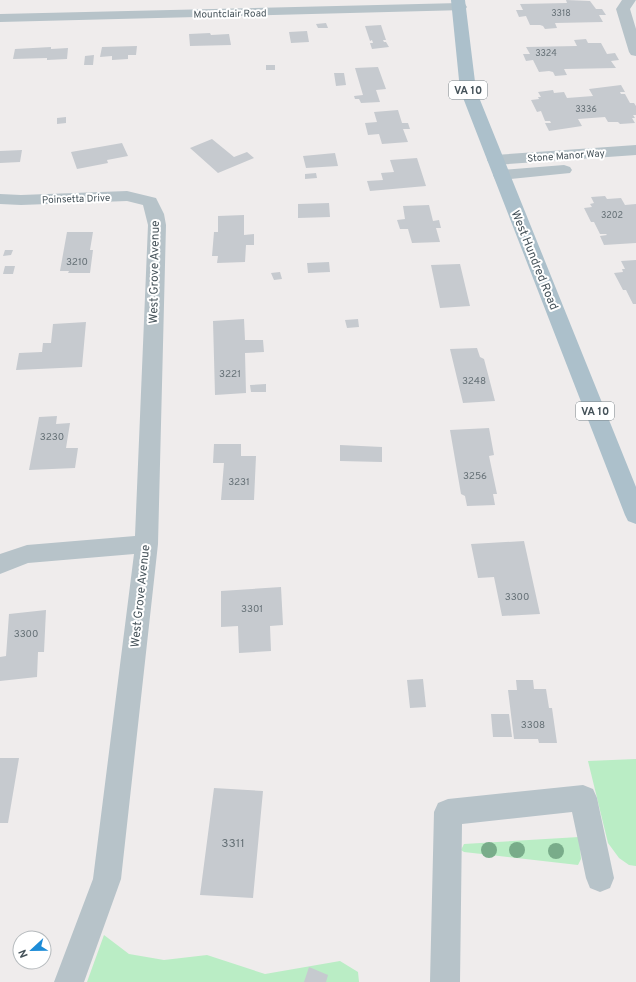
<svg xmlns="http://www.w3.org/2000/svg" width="636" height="982" font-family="Overpass,sans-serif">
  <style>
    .green { fill: #baedc5 }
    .building { fill: #c6cacf }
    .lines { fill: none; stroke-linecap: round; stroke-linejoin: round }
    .minor { fill: #b7c3c9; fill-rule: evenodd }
    .major { fill: #acc0cb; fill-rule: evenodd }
    .tree { fill: #79ac8a }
    .labels { text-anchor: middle; stroke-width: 4; stroke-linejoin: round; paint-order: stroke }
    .far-number-label { font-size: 9px; fill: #657076 }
    .far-street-label { font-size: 10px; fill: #455259; stroke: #fff }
    .number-label { font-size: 10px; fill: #657076 }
    .shield { fill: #fff; stroke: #7d868b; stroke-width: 1 }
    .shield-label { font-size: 11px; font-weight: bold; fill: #455259 }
    .street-label { font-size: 12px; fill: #455259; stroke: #fff }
    .near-number-label { font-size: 12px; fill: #657076 }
  </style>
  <rect width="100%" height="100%" fill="#efecec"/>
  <path class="green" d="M636 759V866L629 865 619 858 608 843 588 761Z
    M579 837 581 859 578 865 464 852 461 850 464 844Z
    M104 935 129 954 164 960 207 955 265 974 340 961 358 972 359 982H87Z"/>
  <path class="building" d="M566 0 590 1 596 9H602L606 15H599L603 22 555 23 557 28 545 29 543 26 540 25H530L526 16 519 17 516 10H523L520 4 567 3Z
    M326 23 328 28H318L316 24Z
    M381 25 386 40H383L384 42H386L389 47 372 49 370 43H373L372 40 370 41 365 26Z
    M307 31 309 42 291 43 289 32Z
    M210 33 211 35 229 34 231 45 190 46 189 34Z
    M586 39 588 43H601L607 54 615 53 619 60 611 61 616 68 564 69 567 75 555 76 553 72 549 71 539 72 533 60 526 61 523 54H530L526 47 577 46 574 40Z
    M137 46 136 55H128V59L112 60V56L100 57 102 47Z
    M51 47V49L68 48 67 59 47 60V58L13 59 15 49Z
    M94 55 93 65H84L85 56Z
    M266 65H275V70H266Z
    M378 67 386 89 376 90 380 102 361 103 359 99H355L354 96 363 95 355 68Z
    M334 73H344L346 85 336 86Z
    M621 85 625 92H620L621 94H625L630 103H634L636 106V115H633L635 118H632L635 123 620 124 618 122H608L605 117 578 119 582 126 549 131 545 123H551L550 121H545L541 111 537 112 531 100 539 99 538 97H541L538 92 553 90 554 93 564 92 567 98 593 96 589 89Z
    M398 110 402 123H408L410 129H403L408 142 382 144 379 134 368 135 365 123 377 122 374 112Z
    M66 117V123L57 124V118Z
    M212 139 234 157 247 152 254 158 218 173 190 148Z
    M122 143 128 156 107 160 108 163 77 169 71 152Z
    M22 150 20 162 0 163V151Z
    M335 153 338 166 306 168 303 156Z
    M417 158 426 186 370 191 367 181 383 180 381 173 394 172 390 160Z
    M316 173 317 178 305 179V174Z
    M605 196 607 199 621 198 625 205 636 204V243L604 245 600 236 607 235 606 234H600L594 222H591L584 208 592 207 590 204 594 203 591 197Z
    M329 203 330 217 298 218V204Z
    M429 205 433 221 439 220 441 228H436L440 242 412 243 408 229H400L397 220 405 219 403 206Z
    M244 215V235L254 234V245H246L245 262 217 263 218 256H212L214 232H218V216Z
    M67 232H93L90 250H93L90 273H68L69 271H60Z
    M5 250H13L11 255 3 256Z
    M636 260V304H633L626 290H623L614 273 623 272 622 269H625L621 261Z
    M329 262 330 272 308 273 307 263Z
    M460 264 470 306 440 308 431 265Z
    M5 266H15L13 274H3Z
    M280 272 282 279 274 280 271 273Z
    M244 319 245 340H263L264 352 245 353 246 393 215 395 213 321Z
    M358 319 359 327 347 328 345 320Z
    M86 322 82 367 16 370 19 353 42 352 43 343H51L53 324Z
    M477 348 480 357 484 359 495 401 463 403 450 349Z
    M266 384V392H251L250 385Z
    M57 416 56 424 70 423 66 448H78L75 468 29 470 39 417Z
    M489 428 494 455 489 456 497 494H493L495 505 467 506 465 496 461 494 450 430Z
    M214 444H241V456H256L254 500H221L224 463H213Z
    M340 445 382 447V462L340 461Z
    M524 541 540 614 502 616 494 577 478 578 471 544Z
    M281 587 283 625 270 626 271 651 239 653 238 626 221 627V591Z
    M46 610 44 652H38L37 677 0 681V657L6 656 9 614Z
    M423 679 426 707 410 708 407 680Z
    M516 680H533L534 689H546L549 708H552L557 743H539L538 739H514L508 690H517Z
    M491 714H509L512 737H493Z
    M0 758H19L8 823H0Z
    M214 788 263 791 253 898 200 895Z
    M309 967 328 975 326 982H304Z"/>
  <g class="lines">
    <path class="minor" d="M622 0H636L630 9 636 29V56L631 55 629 52 616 9Z
      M460 3 465 4 467 7 465 10 0 22V14Z
      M636 145V155L495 165 489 163 487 160 489 157 495 155Z
      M564 165 570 167 572 170 570 173 501 180 495 179 493 175 495 171 501 170Z
      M127 191 156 198 164 214 166 225 158 544 121 879 84 982H54L93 879 134 554 28 563 0 574V554L27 545 135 536 148 225 143 205 127 201 21 205 0 204V194L21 195Z
      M583 785 593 789 597 798 614 878 610 888 600 892 590 888 586 878 572 812 462 824 460 982H430L434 812 438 803 448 799Z"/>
    <path class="major" d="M451 0H465L476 90 636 487V524L628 521 625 515 460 90Z"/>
  </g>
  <g class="tree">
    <circle cx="489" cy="850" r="8"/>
    <circle cx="517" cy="850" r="8"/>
    <circle cx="556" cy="851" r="8"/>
  </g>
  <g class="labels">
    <g class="far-number-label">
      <text x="561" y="16">3318</text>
      <text x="546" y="56">3324</text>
      <text x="586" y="112">3336</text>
      <text x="612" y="218">3202</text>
    </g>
    <g class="far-street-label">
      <text transform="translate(230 13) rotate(-1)" y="4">Mountclair Road</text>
      <text transform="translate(566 155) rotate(-4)" y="4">Stone Manor Way</text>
      <text transform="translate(76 198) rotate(-2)" y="4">Poinsetta Drive</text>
    </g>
    <g class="number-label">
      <text x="77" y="265">3210</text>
      <text x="230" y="377">3221</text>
      <text x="474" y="384">3248</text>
      <text x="52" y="440">3230</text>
      <text x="475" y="479">3256</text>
      <text x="239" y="485">3231</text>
      <text x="517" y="600">3300</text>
      <text x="252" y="612">3301</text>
      <text x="26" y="637">3300</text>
      <text x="533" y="728">3308</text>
    </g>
    <g class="shield">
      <rect x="449" y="81" width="38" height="18" rx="3"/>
      <rect x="576" y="402" width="38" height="18" rx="3"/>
    </g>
    <g class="shield-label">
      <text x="468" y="94">VA 10</text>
      <text x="595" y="415">VA 10</text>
    </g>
    <g class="street-label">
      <text transform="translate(535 260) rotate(68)" y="4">West Hundred Road</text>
      <text transform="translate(154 272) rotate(-89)" y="4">West Grove Avenue</text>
      <text transform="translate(140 596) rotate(-84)" y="4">West Grove Avenue</text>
    </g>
    <g class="near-number-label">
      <text x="233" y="847">3311</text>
    </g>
  </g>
  <g transform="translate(32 950) rotate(248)"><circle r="19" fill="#ffffff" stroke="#b5babd"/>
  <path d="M0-3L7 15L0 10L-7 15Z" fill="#1d8cd7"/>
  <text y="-6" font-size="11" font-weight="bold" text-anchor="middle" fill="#455259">N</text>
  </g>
</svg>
